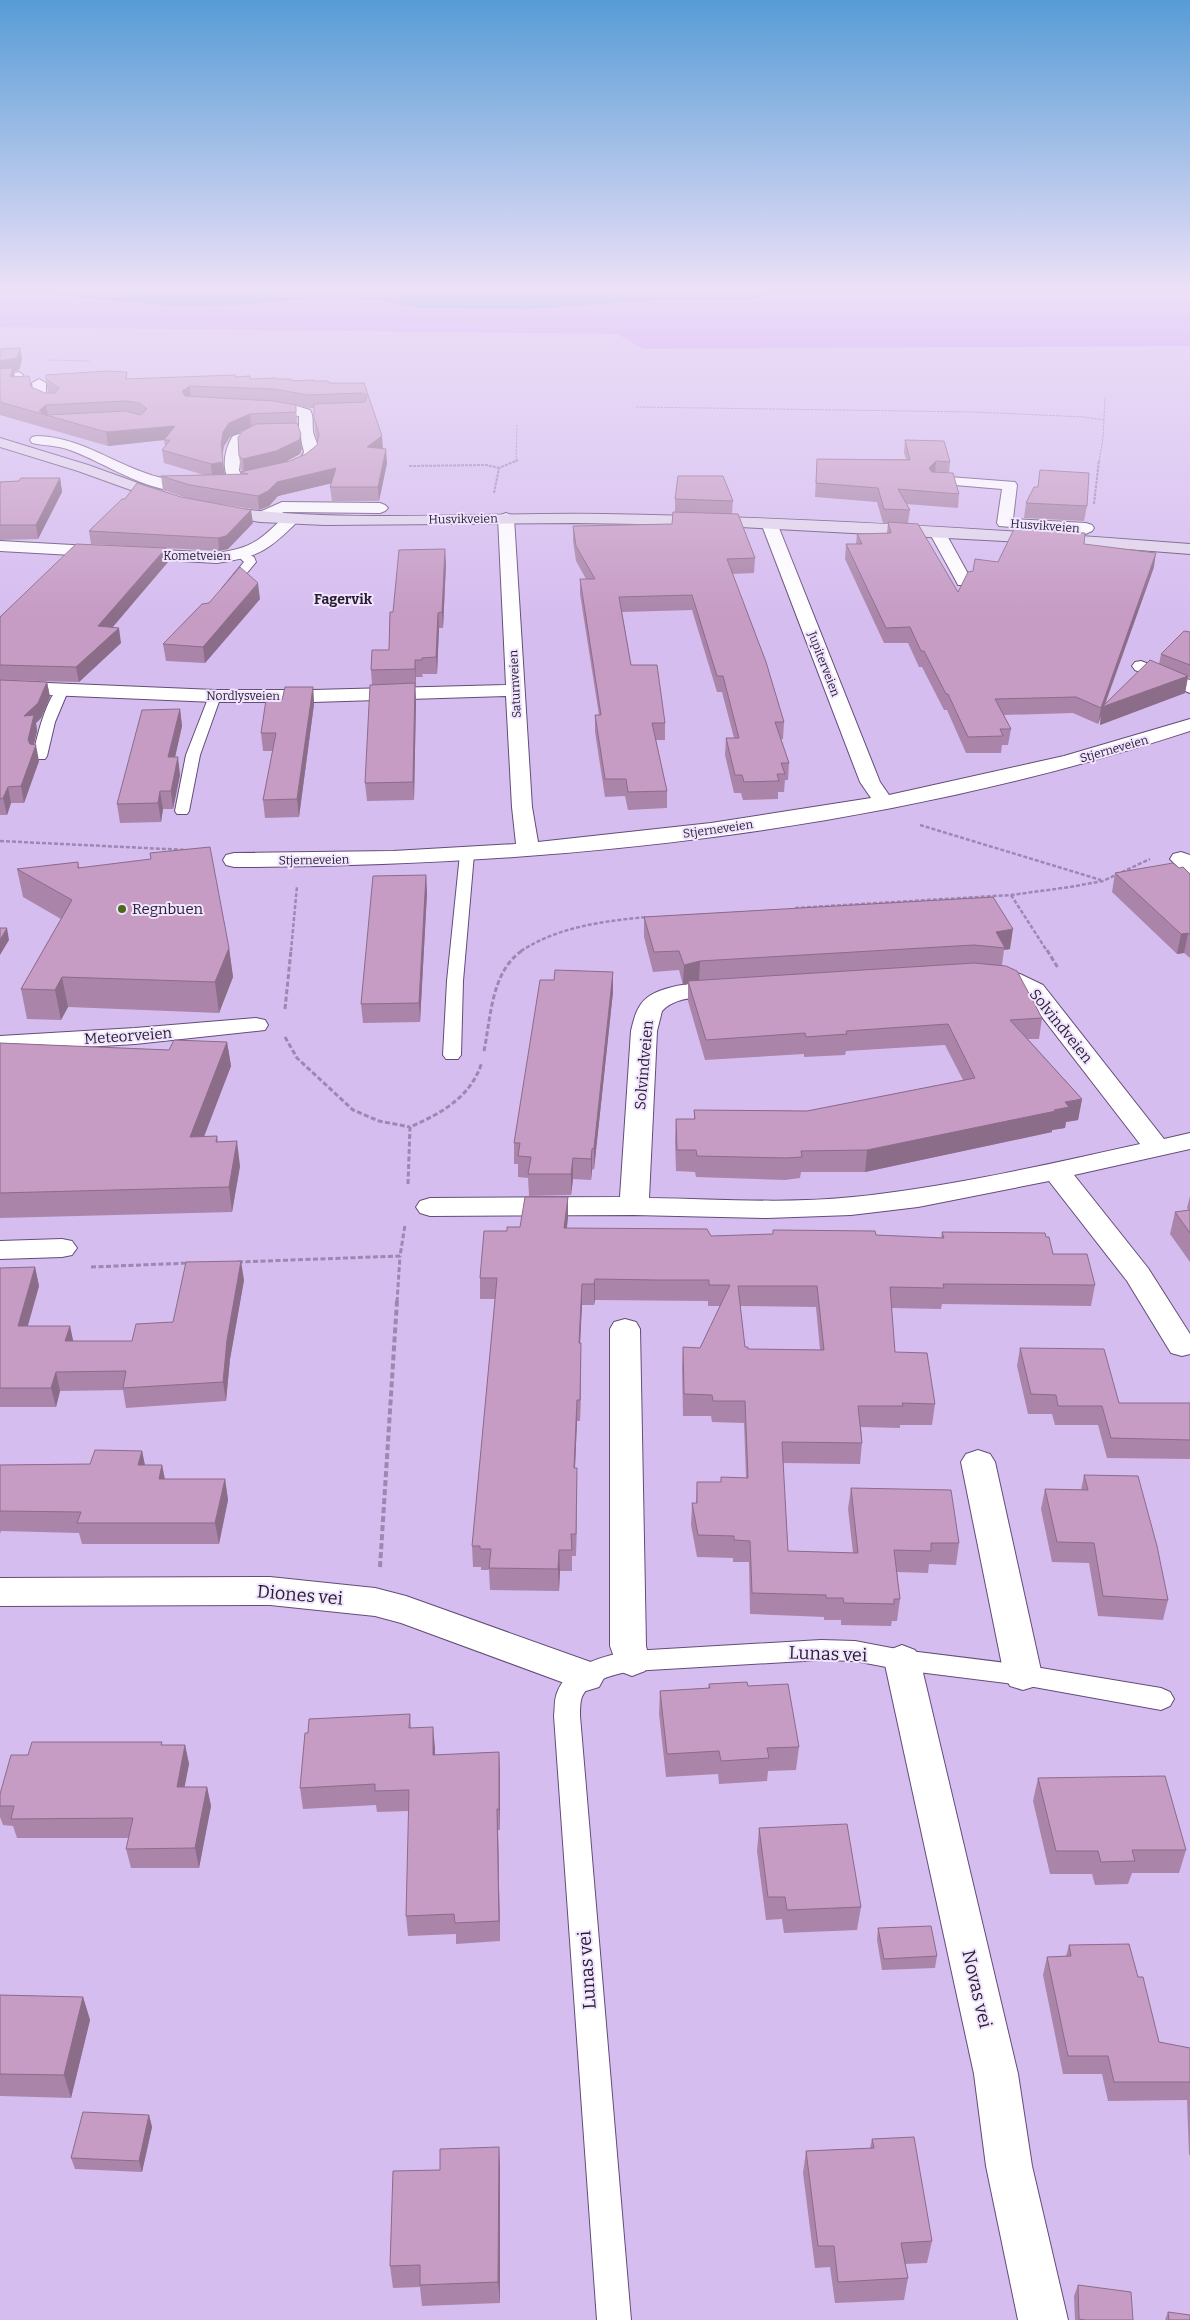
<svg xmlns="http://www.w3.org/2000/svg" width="1190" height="2320" font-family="Bitter,serif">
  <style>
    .green { fill: #c48af6 }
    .water { fill: #1d77bc }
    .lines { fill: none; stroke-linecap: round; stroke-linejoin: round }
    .service-casing { stroke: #634c79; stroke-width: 2 }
    .minor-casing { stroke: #634c79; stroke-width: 2 }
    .secondary-casing { stroke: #634c79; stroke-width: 2 }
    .path-far4 { stroke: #9d88b1; stroke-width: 1; stroke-dasharray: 2.5 1; stroke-linecap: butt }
    .path-far3 { stroke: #9d88b1; stroke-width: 2; stroke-dasharray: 3 1; stroke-linecap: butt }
    .path-far2 { stroke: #9d88b1; stroke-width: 2.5; stroke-dasharray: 4 2; stroke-linecap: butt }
    .path-far1 { stroke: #9d88b1; stroke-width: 3; stroke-dasharray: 5 2.5; stroke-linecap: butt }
    .path { stroke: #9d88b1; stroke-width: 4; stroke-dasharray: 6 3; stroke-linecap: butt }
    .service { fill: #fff; fill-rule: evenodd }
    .minor { fill: #fff; fill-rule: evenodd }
    .secondary { fill: #e1d5ec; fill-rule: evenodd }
    .wall { fill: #aa85a9; fill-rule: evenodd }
    .shaded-wall { fill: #8b6c89 }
    .building { fill: #c69bc4; stroke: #8b6c89; fill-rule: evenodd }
    .poi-dot { fill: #4c681b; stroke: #f1e4fe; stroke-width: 2 }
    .labels { text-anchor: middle; stroke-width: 4; stroke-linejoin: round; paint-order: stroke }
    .far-street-label { font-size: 12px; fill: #271d30; stroke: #f1e4fe }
    .far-neighbourhood-label { font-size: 14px; font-weight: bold; fill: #271d30; stroke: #f1e4fe }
    .poi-label { font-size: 15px; fill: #271d30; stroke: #f1e4fe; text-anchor: start }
    .street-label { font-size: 15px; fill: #271d30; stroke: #f1e4fe }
    .near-street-label { font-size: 18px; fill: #271d30; stroke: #f1e4fe }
  </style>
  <rect width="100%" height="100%" fill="#d6bdf0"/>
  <path class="green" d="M0 292H1190V346L643 349 617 334 0 327Z"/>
  <path class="water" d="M23 292H772L769 295 756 299 659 300 529 309 417 308 380 300 356 299H301L241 305 172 306Z"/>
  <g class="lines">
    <g class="service-casing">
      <path id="service" d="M19 372 23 375 22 377 0 381V375Z
        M243 552 254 557 256 562 232 591H224L222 589 244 562 237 555Z
        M62 687 68 691 55 722 47 756 45 759H35L33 756C36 741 47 691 62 687Z
        M215 692 221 696 200 755 189 811 187 814H177L175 811 186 755 209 696Z
        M467 850 474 854 463 981 461 1055 458 1059H446L443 1055 447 981 460 854Z
        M821 1640 855 1641 902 1650 1023 1665 1161 1688 1170 1692 1174 1699 1170 1706 1161 1710 1023 1685 902 1670 855 1661 821 1660 632 1671C616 1674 586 1680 581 1700 580 1705 580 1711 580 1716L631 2320H597L554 1716C555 1709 554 1700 557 1693 567 1664 606 1655 632 1651Z"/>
    </g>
    <g class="minor-casing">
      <path id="minor" d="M39 379 46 383V393L59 401 57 404H47L34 398 32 383Z
        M259 403 297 406 310 410C314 417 312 422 313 430 313 436 318 442 318 449 319 466 291 477 278 474L276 471C283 462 299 465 304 452L299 432V416L254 410 252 407 254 404Z
        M274 428 279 429 281 432 279 435 249 439 242 444 239 471 247 479 245 482C217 489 223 449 233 436L252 430Z
        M37 436C82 437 116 466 158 477 168 480 202 480 206 486L204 489C157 501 111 465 70 450 57 445 45 446 32 443L30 440 32 437Z
        M936 476 1015 482 1017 485 1013 519 1086 523 1092 525 1094 528 1092 531 1068 542H1056L1054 539 1066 531 999 526 997 523 1002 489 931 483 929 480Z
        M282 502 380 503 385 505 388 508 385 511 380 513 284 512 265 520H255L252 517 255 514Z
        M506 513 511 515 514 518 532 807 538 842 711 823 871 798 860 782 761 523 763 520H775L777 523 880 782 889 795 1064 756 1190 719V731C883 832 555 866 234 867L226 865 223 860 226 855 234 853 393 851 516 844 512 807 506 696 313 702H215L0 693V681L215 690H313L506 685 498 518 501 515Z
        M291 514 297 516 299 519 297 522C268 551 258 557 217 563L0 551V541L217 553C253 548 260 540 285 516Z
        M937 527 943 529 945 532 972 581 970 585H958L956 581 929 532 931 529Z
        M1141 661 1190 680V693L1135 670 1132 666 1135 662Z
        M1181 852 1190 855V873L1182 871 1170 859 1173 854Z
        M986 968 1020 974 1043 985 1164 1139 1190 1133V1149L1074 1175 1148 1268 1190 1334V1354L1182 1356 1171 1353 1127 1281 1049 1181 918 1207 851 1215 767 1218 634 1215 430 1216 420 1213 416 1207 420 1201 430 1198 620 1197 631 1031C634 1018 637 1005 648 997 666 984 714 979 735 984L738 989 735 994C711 1000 680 992 662 1011L657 1031 649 1198C716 1199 786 1204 853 1197 950 1187 1045 1165 1140 1144L1025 995 1004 984 977 980 974 975 977 970Z
        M256 1018 265 1020 268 1025 265 1030 135 1044 0 1052V1036L135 1028Z
        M62 1239 72 1241 77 1248 72 1255 62 1257 0 1259V1241Z
        M625 1319 636 1322 640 1329 646 1646 650 1661 645 1671 632 1676 619 1671 610 1646V1329L614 1322Z
        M978 1450 990 1454 995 1462 1042 1675 1036 1686 1023 1690 1010 1686 1004 1675 961 1462 966 1454Z
        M270 1577 375 1588 406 1596 599 1665 605 1676 599 1687 586 1691 401 1623 375 1616 270 1605 0 1606V1578Z
        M902 1645 915 1650 920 1660 1018 2074 1032 2166 1068 2320H1018L986 2166 974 2074 884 1660 889 1650Z"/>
    </g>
    <g class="secondary-casing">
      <path id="secondary" d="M0 438 88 465 174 496 177 499 174 502H164L78 471 0 447Z
        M216 506C344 524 474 512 603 514 799 517 995 529 1190 544V554L1062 544 702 525 575 523 325 525 260 522 211 514 208 511 211 508Z"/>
    </g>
    <path class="path-far4" d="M50 360 90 361
      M636 407 974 412 1084 417 1104 420
      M516 462 517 425
      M1099 462 1103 438 1105 398"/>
    <path class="path-far3" d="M409 466 486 465 499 468
      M494 493 499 468 518 460
      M1094 504 1099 460"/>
    <path class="path-far2" d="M920 825 1101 880
      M0 841 187 850
      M1011 895 1047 951
      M795 908 1011 895 1070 887 1103 881 1150 859
      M291 951 297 886
      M521 951C558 927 603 921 647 917"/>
    <path class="path-far1" d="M1047 950 1058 968
      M285 1009 291 950
      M285 1037 297 1058 353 1110 379 1121 410 1127
      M484 1051C491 1017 491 971 523 950
      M408 1184 410 1127C442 1113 471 1097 482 1062
      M238 1262 400 1256 405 1225
      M91 1267 189 1263
      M397 1302 400 1256"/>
    <path class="path" d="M380 1567 397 1301"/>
    <use href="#service" class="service"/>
    <use href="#minor" class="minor"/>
    <use href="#secondary" class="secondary"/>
  </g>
  <path class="wall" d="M20 348 22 360 19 370 14 371 15 377 31 387 45 393H50L48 392 46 379H128L236 377 250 379H278L329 383H364L387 463 379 501H332L330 487 331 483 278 496 269 506 259 510 201 501 253 523 228 549 219 551 91 544 89 531 181 497 190 499 163 490 161 476 204 475 164 463 162 450 165 446 164 440 108 446 0 415V349ZM296 406 309 408H314L315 432 317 440V445L306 454 290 461 284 462 300 454 302 448 297 423ZM242 431 239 456 241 470 243 471 240 472V474L225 475 222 456 224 446 230 437Z
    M905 440 950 462 949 473 959 494 958 508 906 504 910 510 908 523 958 592 973 571 998 562 1084 544 1154 567 1105 705 1159 664 1161 654 1190 632V678L1188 677 1185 693 1100 725 1101 716 1098 724 1073 713 1004 715 1011 729 1008 745H1002L1001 753H966L947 710H944L922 667H919L908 643H884L845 559 846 544H856L857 534 887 533 888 523H883L877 502 815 497 817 459H906L904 453Z
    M60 478 62 492 38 539 0 540V482L19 481Z
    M1038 487 1087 506 1084 521 1024 518 1026 503Z
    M675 499 733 501 732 514 755 558 754 573 732 574 784 722 783 739H781L789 763 788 780H785L784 792H778V799L743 800 741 793H734L725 755 726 738H734L722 692H717L692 610 622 612 631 665 665 723V740H656L667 791V808L628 810 625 796 605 797 595 732V715H599L580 594V579H586L576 561 573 541V526L672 524 675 512Z
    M168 562 112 627 121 643 79 682 0 680V617Z
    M446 564 443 628H439L437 674H422L423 677H416V685L415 686 416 701 414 800 367 801 365 783 372 685 371 670 389 650 393 612Z
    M260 599 205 663 166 661 163 644 209 603Z
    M0 680 47 682 50 697 41 718 36 723 37 731 34 745 39 761 24 803H11L7 815H0Z
    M313 687 314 704 299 817 265 818 263 800 273 751H263L261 733 282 700Z
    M180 709 182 726 175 757 180 775 173 809H163L161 822 120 823 117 804Z
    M78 862 79 867 229 948 233 977 219 1013 68 1007 61 1020 27 1019 21 989 61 919 23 897 17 869Z
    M1179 868 1190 874V958L1184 953 1177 954 1112 892 1115 873Z
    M426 875 427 893 420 1022 363 1023 361 1004Z
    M993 897 1010 949 1004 950 1002 965 1042 1018 1039 1039H1028L1082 1099 1078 1120 1066 1122 1065 1128 1052 1130V1132L865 1172H801L800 1178 785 1180 696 1177 695 1172 676 1171 675 1140 676 1119H694V1110L807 1111 963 1080 945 1045 846 1051 845 1055 804 1057V1054L705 1060 688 1001V984L683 985 679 970 653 972 644 937V917Z
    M613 972V992L594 1169 592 1170 591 1180 573 1179 571 1195 529 1196 528 1178 518 1177V1164H514V1143L554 980Z
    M227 1042 231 1066 204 1137 217 1136 218 1142 240 1166 232 1212 0 1218V1043L169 1050Z
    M1190 1196V1262L1170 1234 1175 1212 1189 1211 1187 1208Z
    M568 1197V1217L567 1228 711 1236 876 1235 941 1238 942 1232 1046 1237 1053 1254 1095 1285 1091 1306 942 1304 941 1309 891 1308 895 1352 935 1404 932 1425H900V1428L861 1427 862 1443 860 1464 783 1463 788 1551 853 1553 848 1509 851 1488 959 1543 956 1565 929 1564 928 1573 897 1572 900 1599 897 1621H892L891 1626 841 1625V1620H824V1617L750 1614 749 1562H733V1558L697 1557 691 1525 692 1503H696L697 1482H721L746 1478 744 1423 712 1422 711 1416H683L682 1368 683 1347 700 1348 720 1306H708V1301L595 1300 594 1305H582L580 1343 581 1364 580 1421H577L575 1468H577L576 1556H572V1571H560L559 1591 490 1590 489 1570H481V1567H473L472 1546 495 1299H480V1278L507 1231 520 1227ZM740 1306 816 1307 820 1350 748 1349 745 1347Z
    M35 1267 39 1286 28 1326H70L73 1341H132L173 1322 244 1280 230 1359 226 1401 126 1408 123 1390 60 1391 56 1407H0V1268Z
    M1020 1348 1119 1403H1190V1459L1107 1458 1098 1425H1055L1052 1414H1028L1017 1366Z
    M142 1451 145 1465H162L165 1479H225L228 1500 219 1544H82L79 1533 1 1531 0 1534V1465L90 1464Z
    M1084 1475 1168 1600 1163 1620 1098 1616 1089 1563 1052 1562 1041 1509 1045 1489 1081 1490Z
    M709 1684 748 1686 799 1747 796 1770 768 1771 767 1781 719 1784 718 1774 666 1777 659 1714 660 1691 708 1688Z
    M410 1714 411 1728 435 1748V1755L499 1752 500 1830H498L500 1941 456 1944V1934L408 1936 406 1916 409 1811 377 1812 376 1805 303 1809 300 1788Z
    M162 1742V1745H185L189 1764 184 1787H207L211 1806 199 1868H131L126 1849 129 1838H17L13 1826 3 1825 0 1817V1794L28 1755Z
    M1038 1778 1186 1850 1179 1873H1132L1128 1884 1095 1885 1092 1874H1050L1033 1801Z
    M759 1828 861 1907 857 1930 784 1933 782 1919 766 1920 757 1851Z
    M878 1928 937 1956 935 1968 882 1970 877 1940Z
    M1069 1945 1138 1977 1159 2042 1190 2048V2155H1189L1187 2100 1108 2101 1102 2074H1063L1043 1975 1047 1957 1066 1956Z
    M0 1995 83 1997 90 2020 71 2098 0 2096Z
    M149 2115 152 2127 142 2172 75 2169 71 2158Z
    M872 2139 932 2241 927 2263 905 2264 908 2278 904 2300 835 2303 830 2267 815 2268 803 2173 806 2151 870 2148Z
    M499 2147 500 2169V2303L422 2306 420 2287 393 2288 390 2266Z
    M1078 2285 1133 2320H1075L1074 2296Z
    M1168 2312 1190 2320H1165Z"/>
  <path class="shaded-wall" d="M20 348 22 360 19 370 14 371 15 380 0 374V361Z
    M190 386 191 398 183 404 182 391Z
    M46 405 48 416 39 411Z
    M250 414 251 427 230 437 224 446 222 458 221 444 223 432 229 423Z
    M175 426 164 440 108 446 106 432Z
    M301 434 302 448 300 454 278 466 244 473 243 459Z
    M382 436 383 449 367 447Z
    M386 449 387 463 379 501 378 487Z
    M936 461 935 474 929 468Z
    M223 462 225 476 212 477 211 464Z
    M336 468 337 482 278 496 269 506 259 510 258 496 277 482Z
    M60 478 62 492 38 539 36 525Z
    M251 510 253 523 228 549 219 551 218 538Z
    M166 548 168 562 101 641 98 626Z
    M445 549 446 564 443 628 442 612Z
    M1156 553 1154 567 1104 706 1188 676 1185 693 1100 725 1101 716 1098 724 1101 708Z
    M258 583 260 599 205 663 203 647Z
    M438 613 439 628 437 674 436 657Z
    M119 628 121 643 79 682 76 667Z
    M415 660 416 677V685L415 669Z
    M47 682 50 697 41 718 36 723 37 731 31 756 24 716Z
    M415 683 416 701 414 800 413 782Z
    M313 687 314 704 299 817 297 799Z
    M180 709 182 726 171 775 168 757Z
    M36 745 39 761 24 803 21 786Z
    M178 757 180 775 173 809 171 791Z
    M8 787 11 803 7 815 3 798Z
    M160 791 163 809 161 822 158 803Z
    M426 875 427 893 420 1022 419 1003Z
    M7 928 9 940 0 955V940Z
    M1013 929 1010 949 1004 950 1005 948 996 932Z
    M1188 933 1184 953 1177 954 1181 934Z
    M229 948 233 977 219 1013 215 982Z
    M700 961 699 981H688V984L683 985 684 965Z
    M613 972V992L594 1169V1148Z
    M62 977 68 1007 61 1020 55 990Z
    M227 1042 231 1066 194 1162 190 1137Z
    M1082 1099 1078 1120 1066 1122 1065 1128 1052 1130V1132L865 1172 867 1150 1054 1110 1065 1102Z
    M237 1141 240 1166 232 1212 229 1187Z
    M592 1149V1170L591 1180V1159Z
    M573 1158V1179L571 1195V1174Z
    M568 1197V1217L564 1249V1228Z
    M241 1261 244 1280 230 1359 226 1401 223 1382 227 1340Z
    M35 1267 39 1286 22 1345 18 1326Z
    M595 1279V1300L594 1305V1284Z
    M582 1284V1305L579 1364V1343Z
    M70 1326 74 1345 65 1341Z
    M581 1343V1364L580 1421V1400Z
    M56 1372 60 1391 56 1407 51 1388Z
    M577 1400V1421L574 1490V1468Z
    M142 1451 146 1471 138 1465Z
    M162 1465 166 1486 159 1479Z
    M577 1468V1490L576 1556V1534Z
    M225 1479 228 1500 219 1544 215 1523Z
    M559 1550 560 1571 559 1591 558 1569Z
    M433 1727 435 1748V1775L433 1755Z
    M185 1745 189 1764 181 1806 177 1787Z
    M499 1752 500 1772V1830L499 1809Z
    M207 1787 211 1806 199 1868 195 1848Z
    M497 1809 498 1830 500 1941 499 1921Z
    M83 1997 90 2020 71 2098 64 2075Z
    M149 2115 152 2127 142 2172 139 2161Z
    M499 2147 500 2169V2303L498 2282Z"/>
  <path class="building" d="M20 348 17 358 0 361V349Z
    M13 368 10 377 29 376 31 387 45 393H55L59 388 46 379V375L108 371 127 372 126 379 235 375V377L250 376V379L277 378 278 379H291L292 381 314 380V381H328L329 383H364L382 436 367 447 386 449 378 487H330L336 468 277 482 268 491 258 496 190 485 161 476 248 474 240 472 290 461 306 454 317 445 319 434 314 418V404L365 402 367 395 362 393 308 395 274 389 190 386 182 391 185 396 274 401 296 405V412L250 414 229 423 223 432 221 444 223 462 211 464 162 450 170 440H164L175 426 106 432 0 402V369ZM126 401 139 403 147 409 140 415 126 411 46 415 39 411 46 405Z
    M297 423 301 434 299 440 276 451 243 459 239 456 238 437 243 431 256 424Z
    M905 440 944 441 950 462 936 461 929 468 932 472 953 473 959 494 898 489 910 510 884 509 878 488 816 483 817 459 910 460Z
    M1040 470 1089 473 1087 506 1026 503 1034 487H1038Z
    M678 476H723L733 501 675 499Z
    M21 478H60L36 525H0V482L19 481Z
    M137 483 181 497 251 510 226 536 218 538 89 531 122 499H125Z
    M673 512 738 514 755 558 727 559 766 662 784 722H775L789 763H781L785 774H777L779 781 744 782 742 775H735L726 738H739L723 676H717L692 595 619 597 631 665H657L665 723H652L667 791 628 792 626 779H605L595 715H601L580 579H595L576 546 573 526 672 524Z
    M888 522 918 524 958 592 968 572 973 571 975 559 998 562 1014 529 1085 533 1084 544 1156 553 1101 708 1076 697 995 699 1011 729H1000L1003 736 968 737 948 694H946L924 651H921L910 627 886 628 846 544H862L857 534 891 533Z
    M76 544 166 548 98 626 119 628 76 667 0 665V617Z
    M445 549 442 612 438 613 436 657 422 658V660H415V669L371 670 372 650H389L390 612H393L399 550Z
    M240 567 258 583 203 647 163 644 202 604 209 603Z
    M1184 631 1190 632V665L1161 654Z
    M1150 660 1188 676 1102 707Z
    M0 680 47 682 38 703 24 716 34 715 28 740 30 744 36 745 21 786 8 787 3 798 0 799Z
    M415 683 413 782 365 783 370 685Z
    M285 687H313L297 799 263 800 276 733H261L266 700H282Z
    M180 709 168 757H178L171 791H160L158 803 117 804 142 710Z
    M210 847 229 948 215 982 62 977 55 990 21 989 72 900 17 869 78 862V868L151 859 150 853Z
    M1173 863 1179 868 1183 867 1190 874V935L1188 933 1181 934 1115 873Z
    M426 875 419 1003 361 1004 373 876Z
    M993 897 1013 929 996 932 1005 948 974 945 700 961 684 965 679 951 654 952 644 917Z
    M0 928H7L0 940Z
    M974 963 1006 966 1017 971 1042 1018 1010 1020 1082 1099 1065 1102 1069 1107 1054 1110 1056 1111 867 1150 801 1151 802 1157 786 1158 697 1156 696 1150H677L676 1119H695L694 1110 807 1111 975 1078 948 1024 846 1031 847 1034 806 1037 805 1033 706 1040 688 981Z
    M555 970 613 972 594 1148 592 1149 591 1159 573 1158 571 1174H528L531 1157 518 1156 520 1143H514L540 980H554Z
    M174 1040 227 1042 190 1137 217 1136 216 1142 237 1141 229 1187 0 1193V1043L169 1050Z
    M525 1197H568L564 1228 707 1229 711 1236 773 1234V1230L875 1231 876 1235 944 1238 942 1232 1045 1233 1046 1237H1049L1053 1254H1087L1095 1285 943 1284 944 1288 890 1287 895 1352 927 1353 935 1404 902 1403 903 1406H858L862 1443 782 1442 788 1551 858 1553 851 1488 951 1490 959 1543H931V1551L894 1550 900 1599H894V1604L844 1603 843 1598H826V1595L752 1593 750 1541 734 1540V1536L698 1535 692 1503H697V1482H721V1477L748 1478 745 1401H713L712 1395 684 1394 683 1347 700 1348 730 1285H709V1280H656L595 1279 594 1284H582L579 1343H581L580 1400H577L574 1468H577L576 1534H571L572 1550H559L558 1569 489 1568 491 1549H480V1546H472L497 1278H480L484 1231H507V1227H520ZM738 1286H817L824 1350 748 1349V1347H745Z
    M1190 1210V1233L1175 1212Z
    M241 1261 227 1340 223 1382 123 1388 126 1371 56 1372 51 1388H0V1268L35 1267 18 1326H70L65 1341H132L136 1324 173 1322 186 1262Z
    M1020 1348 1104 1349 1119 1403H1190V1440L1111 1438 1102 1406H1058L1056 1395 1031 1394Z
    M95 1450 142 1451 138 1465H162L159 1479H225L215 1523H77L81 1512 0 1511V1465L90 1464Z
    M1084 1475 1138 1476 1157 1546 1168 1600 1103 1596 1094 1543 1057 1542 1045 1489 1088 1490Z
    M747 1682 748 1686 788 1684 799 1747 767 1748 769 1758 721 1761 719 1751 667 1754 660 1691 710 1688 709 1684Z
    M410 1714 409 1728 433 1727V1755L499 1752V1809H497L499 1921 455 1923 454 1914 406 1916 409 1790 375 1791V1784L300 1788 305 1733H308L309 1719Z
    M32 1742H162L161 1745H185L177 1787H207L195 1848 126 1849 133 1818 11 1819 14 1806H0V1794L11 1755H28Z
    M1165 1776 1186 1850H1132L1135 1861 1101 1862 1098 1851H1056L1038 1778Z
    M847 1824 861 1907 787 1910 785 1897H768L759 1828Z
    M931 1926 937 1956 884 1959 878 1928Z
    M1129 1944 1138 1977H1143L1159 2042 1190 2048V2082H1114L1108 2056H1068L1047 1957 1071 1956 1069 1945Z
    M0 1995 83 1997 64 2075 0 2074Z
    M83 2112 149 2115 139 2161 71 2158Z
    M914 2137 932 2241 901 2243 908 2278 838 2282 834 2246H818L806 2151 874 2148 872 2139Z
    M499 2147 498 2282 420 2285V2265L390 2266 393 2171 440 2170V2149Z
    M1078 2285 1131 2292 1133 2320H1085L1079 2319Z
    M1168 2312 1190 2315V2320H1169Z"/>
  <linearGradient id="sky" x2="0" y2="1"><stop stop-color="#579cd6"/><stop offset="0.47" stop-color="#ede1f8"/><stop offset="1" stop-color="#ede1f8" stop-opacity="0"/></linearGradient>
  <rect width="1190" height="617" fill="url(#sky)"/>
  <circle class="poi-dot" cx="122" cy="909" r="5"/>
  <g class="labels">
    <g class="far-street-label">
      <text transform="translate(463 519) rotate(-1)" y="4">Husvikveien</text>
      <text transform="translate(1045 526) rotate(4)" y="4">Husvikveien</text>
      <text x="197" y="560">Kometveien</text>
      <text transform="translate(824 664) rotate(69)" y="4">Jupiterveien</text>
      <text transform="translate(515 684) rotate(-93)" y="4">Saturnveien</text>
      <text x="243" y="700">Nordlysveien</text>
      <text transform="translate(1114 749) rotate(-16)" y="4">Stjerneveien</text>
      <text transform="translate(718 829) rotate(-8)" y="4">Stjerneveien</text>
      <text transform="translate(314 860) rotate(-1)" y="4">Stjerneveien</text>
    </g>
    <g class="far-neighbourhood-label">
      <text x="343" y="604">Fagervik</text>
    </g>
    <g class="poi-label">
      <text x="132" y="914">Regnbuen</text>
    </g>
    <g class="street-label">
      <text transform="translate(1061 1026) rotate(51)" y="5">Solvindveien</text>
      <text transform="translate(128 1036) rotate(-4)" y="5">Meteorveien</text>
      <text transform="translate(644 1065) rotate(-85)" y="5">Solvindveien</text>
    </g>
    <g class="near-street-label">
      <text transform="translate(300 1595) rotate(5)" y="6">Diones vei</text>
      <text transform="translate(828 1654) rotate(2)" y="6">Lunas vei</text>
      <text transform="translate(587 1970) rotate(-94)" y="6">Lunas vei</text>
      <text transform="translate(977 1989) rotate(77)" y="6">Novas vei</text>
    </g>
  </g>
</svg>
